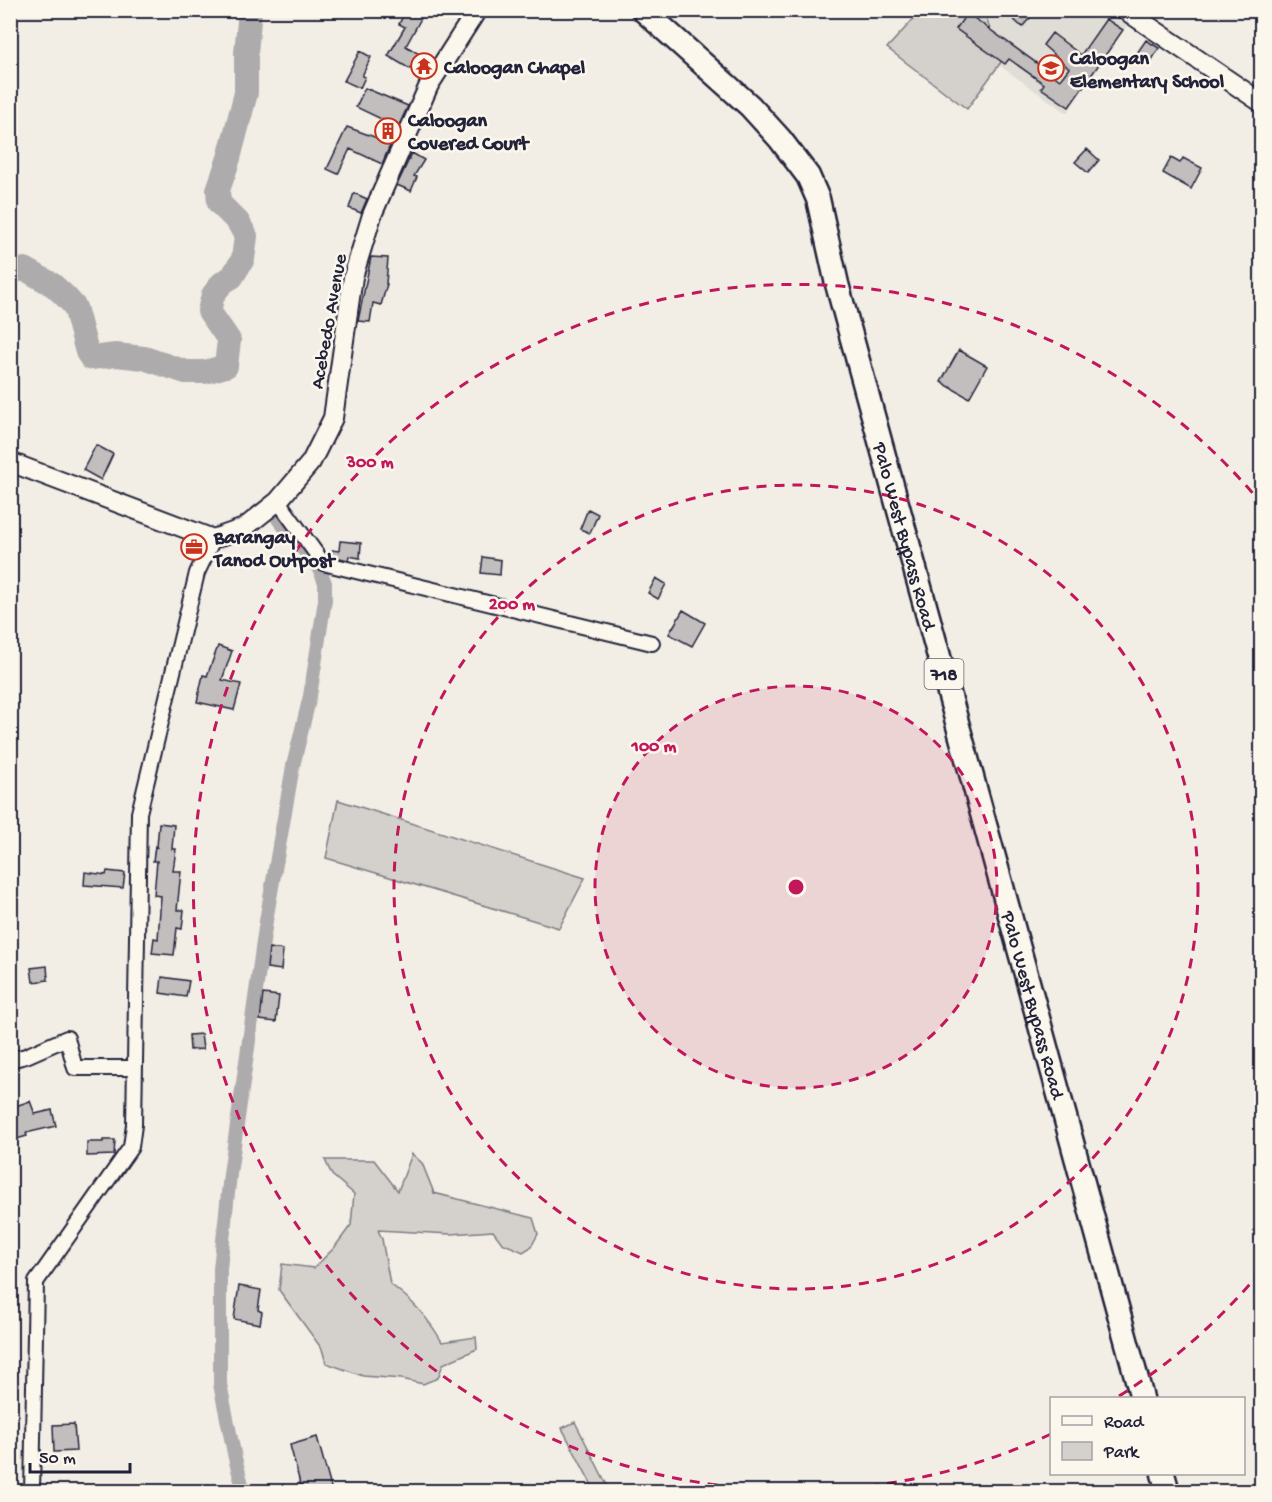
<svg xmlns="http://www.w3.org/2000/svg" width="1272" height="1502" font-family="'Gochi Hand',sans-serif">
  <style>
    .built { fill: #e0dcd6 }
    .green { fill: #d4d1cc; stroke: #7b7a84; stroke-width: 1.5 }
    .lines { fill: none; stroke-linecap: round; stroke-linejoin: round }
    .canal { stroke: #aeabad; stroke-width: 14 }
    .river { stroke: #aeabad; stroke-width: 24 }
    .building { fill: #c2bebe; stroke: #22223b; stroke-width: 1.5 }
    .minor-casing { stroke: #22223b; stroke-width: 18 }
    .tertiary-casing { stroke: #22223b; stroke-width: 22 }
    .primary-casing { stroke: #22223b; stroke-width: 27 }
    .minor { stroke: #fbf7ec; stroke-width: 14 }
    .tertiary { stroke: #fbf7ec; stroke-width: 18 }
    .primary { stroke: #fbf7ec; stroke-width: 22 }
    .ring { fill: none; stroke: #c2185b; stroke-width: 3; stroke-dasharray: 10 8 }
    .labels { text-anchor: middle; stroke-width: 5; stroke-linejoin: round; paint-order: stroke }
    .shield { fill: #fbf7ec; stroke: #636270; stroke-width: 1.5 }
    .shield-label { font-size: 18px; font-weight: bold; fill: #22223b }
    .poi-label { font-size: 20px; font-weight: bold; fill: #22223b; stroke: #fbf7ec; text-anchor: start }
    .street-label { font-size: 20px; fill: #22223b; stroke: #fbf7ec }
    .centre { fill: #c2185b; stroke: #fbf7ec; stroke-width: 3 }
    .ring-label { font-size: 18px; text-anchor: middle; font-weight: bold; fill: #c2185b; stroke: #fbf7ec; stroke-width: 5; stroke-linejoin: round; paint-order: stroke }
  </style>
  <rect width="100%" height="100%" fill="#f2eee5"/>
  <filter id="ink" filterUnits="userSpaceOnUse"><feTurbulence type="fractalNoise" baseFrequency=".0167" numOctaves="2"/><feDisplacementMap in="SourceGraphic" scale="12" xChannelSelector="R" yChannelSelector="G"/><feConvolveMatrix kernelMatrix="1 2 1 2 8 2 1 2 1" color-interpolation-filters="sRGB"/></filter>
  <g filter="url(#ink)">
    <path class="built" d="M938 10H1109L1128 24 1067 113 932 18Z"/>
    <path class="green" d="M921 11H984L1001 62 967 109 887 48Z
      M338 800 585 878 559 928 326 858Z
      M412 1154 422 1163 434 1193 533 1218 538 1234 531 1247 523 1252 502 1243 493 1231 451 1234 378 1230 382 1239 390 1284C411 1299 429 1319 442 1342L476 1337 477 1349 443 1364 438 1378 423 1384 402 1379 363 1376 326 1363 322 1349 279 1290 282 1264 314 1268 334 1248 351 1225 354 1194 332 1175 325 1160H374L398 1191Z
      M575 1422 610 1491H595L562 1428Z"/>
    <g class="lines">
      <path class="canal" d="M244 1492 235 1458 220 1384V1269L230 1174 266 921 293 766 310 696 325 600V583L320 570 278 519"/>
      <path class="river" d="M10 272 25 269 53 285 65 296 75 307 87 352 91 358 116 355 144 358 186 372H205L226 366 229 340 209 311 213 295 222 283 232 277 243 259 246 236 238 222 219 203 218 190 229 158 246 93V53L250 10"/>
    </g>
    <path class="building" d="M406 10 425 11 406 46 419 54 410 69 388 56 405 27 399 24Z
      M1003 10H1037L1022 27Z
      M967 13 1060 80 1069 68 1043 45 1052 33 1081 55 1106 19 1123 30 1069 107 1041 88 1044 84 1009 59 1005 64 956 29Z
      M1146 40 1159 48 1149 65 1135 56Z
      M360 51 371 57 362 76 365 77 360 88 344 81Z
      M365 88 408 106 398 127 356 107Z
      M347 127 391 143 382 164 350 149 338 174 327 169Z
      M1087 149 1099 160 1088 173 1075 162Z
      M412 153 424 160 414 176 417 177 411 191 397 185Z
      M1171 158 1180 163 1183 158 1202 168 1191 189 1163 173Z
      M354 193 367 199 361 213 349 208Z
      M371 257 388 258 386 284H387L381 305 373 303 370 322 358 321Z
      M959 350 987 366 969 398 941 382Z
      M96 445 113 454 101 480 83 470Z
      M588 509 598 514 590 533 580 529Z
      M340 541 361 543 360 558 349 556 348 560 331 556 332 550 339 551Z
      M483 557 501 560 500 575 481 573Z
      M656 578 666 584 658 599 648 593Z
      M683 610 705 623 692 646 669 634Z
      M218 646 232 651 222 680 241 684 234 710 197 702 203 675 207 676Z
      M159 823 174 825 172 849H176L173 871H181L177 910H184L182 929 177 928 174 955 152 953 154 938 158 939 161 896 154 895 157 861H153L155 846 157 847Z
      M107 871 125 873 123 888 84 885 85 872 106 875Z
      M269 948 283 950 281 970 267 968Z
      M47 966 48 980 33 982 31 968Z
      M162 977 189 981 186 997 160 993Z
      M263 994 279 996 276 1022 260 1020Z
      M201 1034 203 1049 190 1050 189 1035Z
      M30 1101 35 1114 52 1110 56 1126 26 1133 27 1136 10 1141V1108Z
      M103 1140H115L114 1155 87 1156V1142H103Z
      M239 1286 261 1290 258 1310 262 1312 260 1324 234 1319Z
      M74 1424 76 1451 54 1452 53 1425Z
      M317 1437 332 1491H302L290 1445Z"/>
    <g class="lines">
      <g class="minor-casing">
        <path id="minor" d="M278 501 323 563 652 643
          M10 1060 26 1056 67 1038 75 1068H135
          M32 1492 36 1282 131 1147 134 1125 139 813 197 573 213 539"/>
      </g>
      <g class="tertiary-casing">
        <path id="tertiary" d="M1125 10 1262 103
          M10 462 213 539 244 528 278 501 311 462 333 418 353 277 372 215 429 85 477 10"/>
      </g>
      <g class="primary-casing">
        <g id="primary">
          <path id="s1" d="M643 10 750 106 780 139 808 176 818 199 837 284 1142 1398"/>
          <path d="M1163 1474 1168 1492"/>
        </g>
      </g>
      <use href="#minor" class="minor"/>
      <use href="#tertiary" class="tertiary"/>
      <use href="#primary" class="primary"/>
    </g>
  </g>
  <circle cx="796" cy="887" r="201" fill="#c2185b" fill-opacity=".12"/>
  <g class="ring">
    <circle cx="796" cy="887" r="201"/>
    <circle cx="796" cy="887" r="402"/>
    <path d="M1261 1271A603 603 0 0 1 1116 1398M1051 1434A603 603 0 1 1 1261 503"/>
  </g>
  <defs>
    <g id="temple-ring" transform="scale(1.35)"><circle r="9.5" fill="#fbf7ec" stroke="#c8321e" stroke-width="1.5"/><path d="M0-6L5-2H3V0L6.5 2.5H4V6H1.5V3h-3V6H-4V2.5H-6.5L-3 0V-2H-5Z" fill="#c8321e"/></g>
    <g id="school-ring" transform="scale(1.35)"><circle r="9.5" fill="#fbf7ec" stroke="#c8321e" stroke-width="1.5"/><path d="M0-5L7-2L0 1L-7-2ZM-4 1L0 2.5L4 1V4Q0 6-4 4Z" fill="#c8321e"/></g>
    <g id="building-ring" transform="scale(1.35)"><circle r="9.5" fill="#fbf7ec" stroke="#c8321e" stroke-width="1.5"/><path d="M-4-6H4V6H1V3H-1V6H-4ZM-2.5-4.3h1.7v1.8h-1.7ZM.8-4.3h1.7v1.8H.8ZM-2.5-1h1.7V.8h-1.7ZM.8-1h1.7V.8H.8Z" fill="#c8321e"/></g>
    <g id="office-ring" transform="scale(1.35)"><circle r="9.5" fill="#fbf7ec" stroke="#c8321e" stroke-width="1.5"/><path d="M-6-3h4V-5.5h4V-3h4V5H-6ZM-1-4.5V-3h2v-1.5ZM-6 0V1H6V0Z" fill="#c8321e"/></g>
  </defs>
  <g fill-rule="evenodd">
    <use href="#temple-ring" x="424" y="66"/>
    <use href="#school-ring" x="1051" y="68"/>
    <use href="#building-ring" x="388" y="131"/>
    <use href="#office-ring" x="194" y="547"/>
  </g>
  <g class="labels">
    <rect class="shield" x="924.5" y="659" width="39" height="30" rx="4.5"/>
    <g class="shield-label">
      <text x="944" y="680">718</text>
    </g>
    <g class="poi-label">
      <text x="1070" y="64">Caloogan<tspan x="1070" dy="23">Elementary School</tspan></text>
      <text x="444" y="73">Caloogan Chapel</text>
      <text x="408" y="126">Caloogan<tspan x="408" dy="23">Covered Court</tspan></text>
      <text x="214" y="543">Barangay<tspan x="214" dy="23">Tanod Outpost</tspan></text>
    </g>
    <g class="street-label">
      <text transform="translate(327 321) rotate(-80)" y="7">Acebedo Avenue</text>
      <text dy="7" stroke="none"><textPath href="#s1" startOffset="608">Palo West Bypass Road</textPath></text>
      <text dy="7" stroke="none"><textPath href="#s1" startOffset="1094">Palo West Bypass Road</textPath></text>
    </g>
  </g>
  <circle cx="796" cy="887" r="9" class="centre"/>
  <g class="ring-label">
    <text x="370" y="467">300 m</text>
    <text x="512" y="609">200 m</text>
    <text x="654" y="751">100 m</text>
  </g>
  <rect width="1272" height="1502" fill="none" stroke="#fbf7ec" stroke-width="36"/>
  <rect x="18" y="18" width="1236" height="1466" fill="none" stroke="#22223b" stroke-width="2" filter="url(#ink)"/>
  <rect x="1050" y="1397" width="195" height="78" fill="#fbf7ec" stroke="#a4a2a5" stroke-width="1.5"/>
  <rect x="1062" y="1416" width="30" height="9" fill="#fbf7ec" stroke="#a4a2a5" stroke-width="1.5"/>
  <text x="1104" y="1427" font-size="18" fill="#22223b">Road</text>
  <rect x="1062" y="1442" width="30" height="18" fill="#d4d1cc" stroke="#a4a2a5" stroke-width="1.5"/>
  <text x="1104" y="1457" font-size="18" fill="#22223b">Park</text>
  <path d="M30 1463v9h100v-9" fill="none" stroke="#22223b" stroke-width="3"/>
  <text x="39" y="1463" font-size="18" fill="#22223b" stroke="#fbf7ec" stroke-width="4.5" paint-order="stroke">50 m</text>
</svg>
